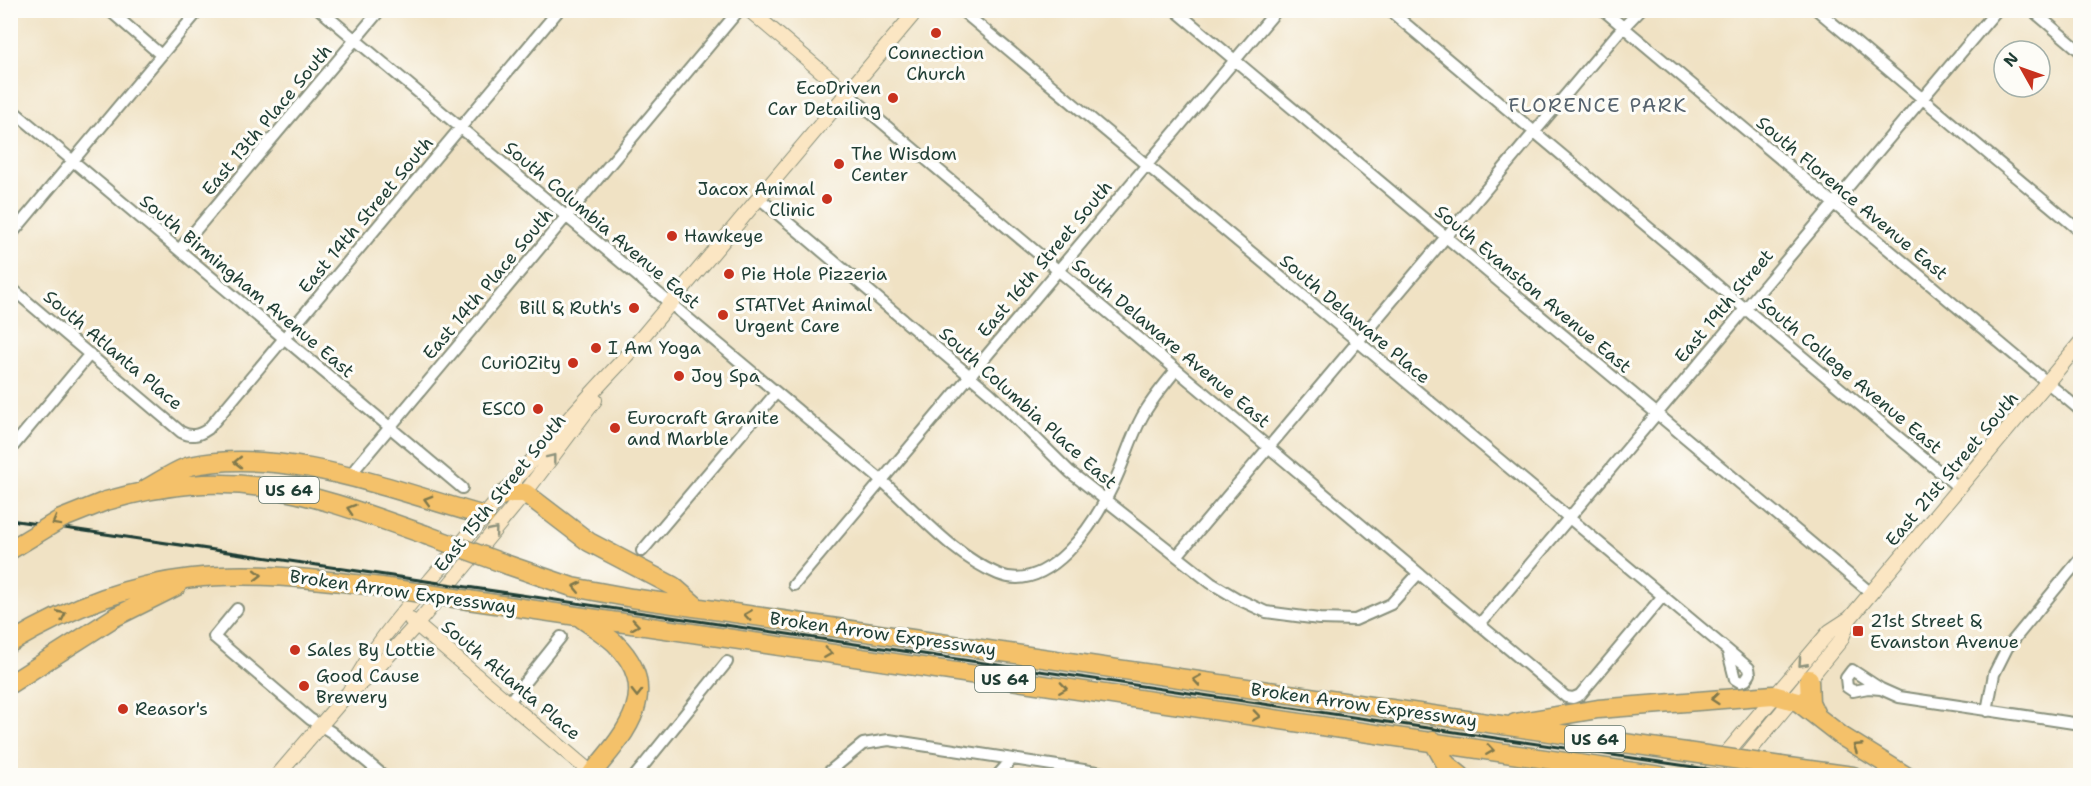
<svg xmlns="http://www.w3.org/2000/svg" width="2091" height="786" font-family="'Shantell Sans',sans-serif">
  <style>
    .lines { fill: none; stroke-linecap: round; stroke-linejoin: round }
    .street-casing { stroke: #88907c; stroke-width: 14 }
    .secondary-casing { stroke: #88907c; stroke-width: 16 }
    .highway-casing { stroke: #88907c; stroke-width: 21 }
    .street { stroke: #fff; stroke-width: 10 }
    .secondary { stroke: #fbe6c3; stroke-width: 14 }
    .highway { stroke: #f4c16a; stroke-width: 18 }
    .rail { stroke: #1f3d34; stroke-width: 3 }
    .highway-bridge-casing { stroke: #88907c; stroke-width: 21; stroke-linecap: butt }
    .highway-bridge { stroke: #f4c16a; stroke-width: 18 }
    .oneway { stroke: #8d927c }
    .oneway2 { stroke: #7f784c }
    .poi-dot { fill: #c8321e; stroke: #fdfcf7; stroke-width: 2 }
    .labels { text-anchor: middle; stroke-width: 6; stroke-linejoin: round; paint-order: stroke }
    .shield { fill: #fdfcf7; stroke: #62766e; stroke-width: 1.5 }
    .shield-label { font-size: 16px; font-weight: bold; fill: #1f3d34 }
    .poi-label { font-size: 18px; fill: #1f3d34; stroke: #fdfcf7; text-anchor: start }
    .street-label { font-size: 18px; fill: #1f3d34; stroke: #fdfcf7 }
    .neighbourhood-label { font-size: 20px; letter-spacing: 1.5px; fill: #55626d; stroke: #fdfcf7 }
  </style>
  <rect width="100%" height="100%" fill="#fdfcf7"/>
  <filter id="ink" filterUnits="userSpaceOnUse"><feTurbulence type="fractalNoise" baseFrequency=".0167" numOctaves="2"/><feDisplacementMap in="SourceGraphic" scale="12" xChannelSelector="R" yChannelSelector="G"/><feConvolveMatrix kernelMatrix="1 2 1 2 8 2 1 2 1" color-interpolation-filters="sRGB"/></filter>
  <filter id="wash" filterUnits="userSpaceOnUse"><feTurbulence type="fractalNoise" baseFrequency=".008" numOctaves="4" result="noise"/><feDisplacementMap in="SourceGraphic" scale="24" xChannelSelector="R" yChannelSelector="G"/><feGaussianBlur stdDeviation="1.35" result="paint"/><feColorMatrix in="noise" values="0 0 0 0 0 0 0 0 0 0 0 0 0 0 0 0 0 1.4 0 .05"/><feComposite in="paint" operator="in"/></filter>
  <g filter="url(#wash)">
    <rect width="100%" height="100%" fill="#f0e2c4"/>
  </g>
  <g filter="url(#ink)">
    <g class="lines">
      <g class="street-casing">
        <path id="street" d="M109 10 161 55
          M320 10 881 480C918 512 952 555 998 574 1049 595 1095 523 1113 485 1124 463 1130 439 1142 417 1151 400 1164 385 1176 370
          M961 10 1749 668 1750 674 1746 680 1740 682 1735 679 1728 652
          M1175 10 1871 593
          M1389 10 1959 488
          M1603 10 2080 410
          M1817 10 2080 231
          M2032 10 2080 51
          M847 93 1566 697 1573 698 1580 695 1662 597
          M10 108 462 488
          M759 198 990 393 1070 472 1211 583 1238 599 1266 612 1319 619 1355 620 1391 604 1418 574
          M10 236 199 10
          M179 250 380 10
          M10 287 181 432C191 437 198 436 208 429L559 10
          M10 450 90 354
          M355 469 739 10
          M642 551 776 393
          M1177 556 1617 34 1640 10
          M794 585 1277 10
          M237 609 214 637 310 719 331 732 384 776
          M1479 625 1997 10
          M1881 689 1868 688 1853 691 1847 687 1846 678 1852 670 1881 689 1899 697 2080 724
          M509 702 561 637
          M1987 711 1994 674 2007 648 2080 559
          M635 776 727 662
          M824 776 863 744 889 740 1123 776
          M997 776 1012 759"/>
      </g>
      <g class="secondary-casing">
        <path id="secondary" d="M749 10 847 93
          M411 620 595 776
          M349 692C374 642 414 600 450 557 505 491 561 425 621 362L917 10
          M277 776 349 692 368 678 417 624 525 493 595 400
          M1707 776 1830 631 1850 618 2080 343
          M1729 776 1841 640 1850 618"/>
      </g>
      <g class="highway-casing">
        <path id="highway" d="M146 489C159 482 176 470 190 466 285 446 394 491 485 516
          M501 496 510 493H525L589 542 673 586 697 607
          M106 501C234 464 305 492 426 535
          M508 565 572 587 632 598 1686 752
          M468 600 1661 776
          M581 618C592 626 605 634 615 643 664 691 625 734 592 773
          M10 643C143 564 234 568 381 587
          M1809 679 1810 702 1816 715
          M10 684 115 617 177 586
          M1515 723 1598 709 1773 695 1798 702 1843 737 1906 776
          M1433 741 1446 764 1461 776
          M1781 766 1853 776"/>
      </g>
      <use href="#street" class="street"/>
      <use href="#secondary" class="secondary"/>
      <use href="#highway" class="highway"/>
      <path class="rail" d="M10 520 1755 776"/>
      <g class="highway-bridge-casing">
        <path id="highway-bridge" d="M426 535 508 565
          M10 550 61 519 106 501
          M381 587 468 600
          M1686 752 1781 766"/>
      </g>
      <use href="#highway-bridge" class="highway-bridge"/>
    </g>
    <defs><path id="oneway-chevron" d="M-2-3.5L2.5 0L-2 3.5" fill="none" stroke-width="1.6" stroke-linecap="round" stroke-linejoin="round" transform="scale(1.5)"/></defs>
    <g class="oneway">
      <use href="#oneway-chevron" transform="translate(552 458) rotate(-52)"/>
      <use href="#oneway-chevron" transform="translate(494 531) rotate(-50)"/>
      <use href="#oneway-chevron" transform="translate(1802 663) rotate(132)"/>
    </g>
    <g class="oneway2">
      <use href="#oneway-chevron" transform="translate(238 462) rotate(179)"/>
      <use href="#oneway-chevron" transform="translate(428 500) rotate(-164)"/>
      <use href="#oneway-chevron" transform="translate(351 509) rotate(-162)"/>
      <use href="#oneway-chevron" transform="translate(56 522) rotate(151)"/>
      <use href="#oneway-chevron" transform="translate(258 575) rotate(1)"/>
      <use href="#oneway-chevron" transform="translate(577 587) rotate(-168)"/>
      <use href="#oneway-chevron" transform="translate(62 615) rotate(-25)"/>
      <use href="#oneway-chevron" transform="translate(748 615) rotate(-172)"/>
      <use href="#oneway-chevron" transform="translate(635 625) rotate(8)"/>
      <use href="#oneway-chevron" transform="translate(828 653) rotate(8)"/>
      <use href="#oneway-chevron" transform="translate(1197 680) rotate(-171)"/>
      <use href="#oneway-chevron" transform="translate(1063 688) rotate(8)"/>
      <use href="#oneway-chevron" transform="translate(637 693) rotate(90)"/>
      <use href="#oneway-chevron" transform="translate(1715 699) rotate(175)"/>
      <use href="#oneway-chevron" transform="translate(1256 716) rotate(8)"/>
      <use href="#oneway-chevron" transform="translate(1857 747) rotate(-147)"/>
      <use href="#oneway-chevron" transform="translate(1490 750) rotate(8)"/>
    </g>
  </g>
  <g class="poi-dot">
    <circle cx="936" cy="33" r="6"/>
    <circle cx="893" cy="98" r="6"/>
    <circle cx="839" cy="164" r="6"/>
    <circle cx="827" cy="199" r="6"/>
    <circle cx="672" cy="236" r="6"/>
    <circle cx="729" cy="274" r="6"/>
    <circle cx="634" cy="308" r="6"/>
    <circle cx="723" cy="315" r="6"/>
    <circle cx="596" cy="348" r="6"/>
    <circle cx="573" cy="363" r="6"/>
    <circle cx="679" cy="376" r="6"/>
    <circle cx="538" cy="409" r="6"/>
    <circle cx="615" cy="428" r="6"/>
    <rect x="1852" y="625" width="12" height="12" rx="3"/>
    <circle cx="295" cy="650" r="6"/>
    <circle cx="304" cy="686" r="6"/>
    <circle cx="123" cy="709" r="6"/>
  </g>
  <g class="labels">
    <g class="shield">
      <rect x="259" y="477" width="60" height="26" rx="4.5"/>
      <rect x="975" y="666" width="60" height="26" rx="4.5"/>
      <rect x="1565" y="726" width="60" height="26" rx="4.5"/>
    </g>
    <g class="shield-label">
      <text x="289" y="496">US 64</text>
      <text x="1005" y="685">US 64</text>
      <text x="1595" y="745">US 64</text>
    </g>
    <g class="poi-label">
      <text x="936" y="59" text-anchor="middle">Connection<tspan x="936" dy="21">Church</tspan></text>
      <text x="881" y="94" text-anchor="end">EcoDriven<tspan x="881" dy="21">Car Detailing</tspan></text>
      <text x="851" y="160">The Wisdom<tspan x="851" dy="21">Center</tspan></text>
      <text x="815" y="195" text-anchor="end">Jacox Animal<tspan x="815" dy="21">Clinic</tspan></text>
      <text x="684" y="242">Hawkeye</text>
      <text x="741" y="280">Pie Hole Pizzeria</text>
      <text x="735" y="311">STATVet Animal<tspan x="735" dy="21">Urgent Care</tspan></text>
      <text x="622" y="314" text-anchor="end">Bill &amp; Ruth's</text>
      <text x="608" y="354">I Am Yoga</text>
      <text x="561" y="369" text-anchor="end">CuriOZity</text>
      <text x="691" y="382">Joy Spa</text>
      <text x="526" y="415" text-anchor="end">ESCO</text>
      <text x="627" y="424">Eurocraft Granite<tspan x="627" dy="21">and Marble</tspan></text>
      <text x="1870" y="627">21st Street &amp;<tspan x="1870" dy="21">Evanston Avenue</tspan></text>
      <text x="307" y="656">Sales By Lottie</text>
      <text x="316" y="682">Good Cause<tspan x="316" dy="21">Brewery</tspan></text>
      <text x="135" y="715">Reasor's</text>
    </g>
    <g class="street-label">
      <text transform="translate(267 120) rotate(-50)" y="6">East 13th Place South</text>
      <text transform="translate(1852 198) rotate(40)" y="6">South Florence Avenue East</text>
      <text transform="translate(366 215) rotate(-50)" y="6">East 14th Street South</text>
      <text transform="translate(602 225) rotate(40)" y="6">South Columbia Avenue East</text>
      <text transform="translate(1045 259) rotate(-50)" y="6">East 16th Street South</text>
      <text transform="translate(488 284) rotate(-50)" y="6">East 14th Place South</text>
      <text transform="translate(247 286) rotate(40)" y="6">South Birmingham Avenue East</text>
      <text transform="translate(1533 289) rotate(40)" y="6">South Evanston Avenue East</text>
      <text transform="translate(1724 306) rotate(-50)" y="6">East 19th Street</text>
      <text transform="translate(1355 319) rotate(40)" y="6">South Delaware Place</text>
      <text transform="translate(1171 343) rotate(40)" y="6">South Delaware Avenue East</text>
      <text transform="translate(113 350) rotate(40)" y="6">South Atlanta Place</text>
      <text transform="translate(1850 375) rotate(40)" y="6">South College Avenue East</text>
      <text transform="translate(1028 408) rotate(42)" y="6">South Columbia Place East</text>
      <text transform="translate(1952 469) rotate(-50)" y="6">East 21st Street South</text>
      <text transform="translate(500 493) rotate(-51)" y="6">East 15th Street South</text>
      <text transform="translate(403 592) rotate(8)" y="6">Broken Arrow Expressway</text>
      <text transform="translate(883 634) rotate(8)" y="6">Broken Arrow Expressway</text>
      <text transform="translate(511 680) rotate(40)" y="6">South Atlanta Place</text>
      <text transform="translate(1364 705) rotate(8)" y="6">Broken Arrow Expressway</text>
    </g>
    <g class="neighbourhood-label">
      <text x="1598" y="112">FLORENCE PARK</text>
    </g>
  </g>
  <rect width="2091" height="786" fill="none" stroke="#fdfcf7" stroke-width="36"/>
  <g transform="translate(2022 69) rotate(310)"><circle r="28" fill="#fdfcf7" stroke="#a4b0a9" stroke-width="1.5"/>
  <path d="M0-4.5L10 22L0 15L-10 22Z" fill="#c8321e"/>
  <text y="-9" font-size="16" font-weight="bold" text-anchor="middle" fill="#1f3d34">N</text>
  </g>
</svg>
